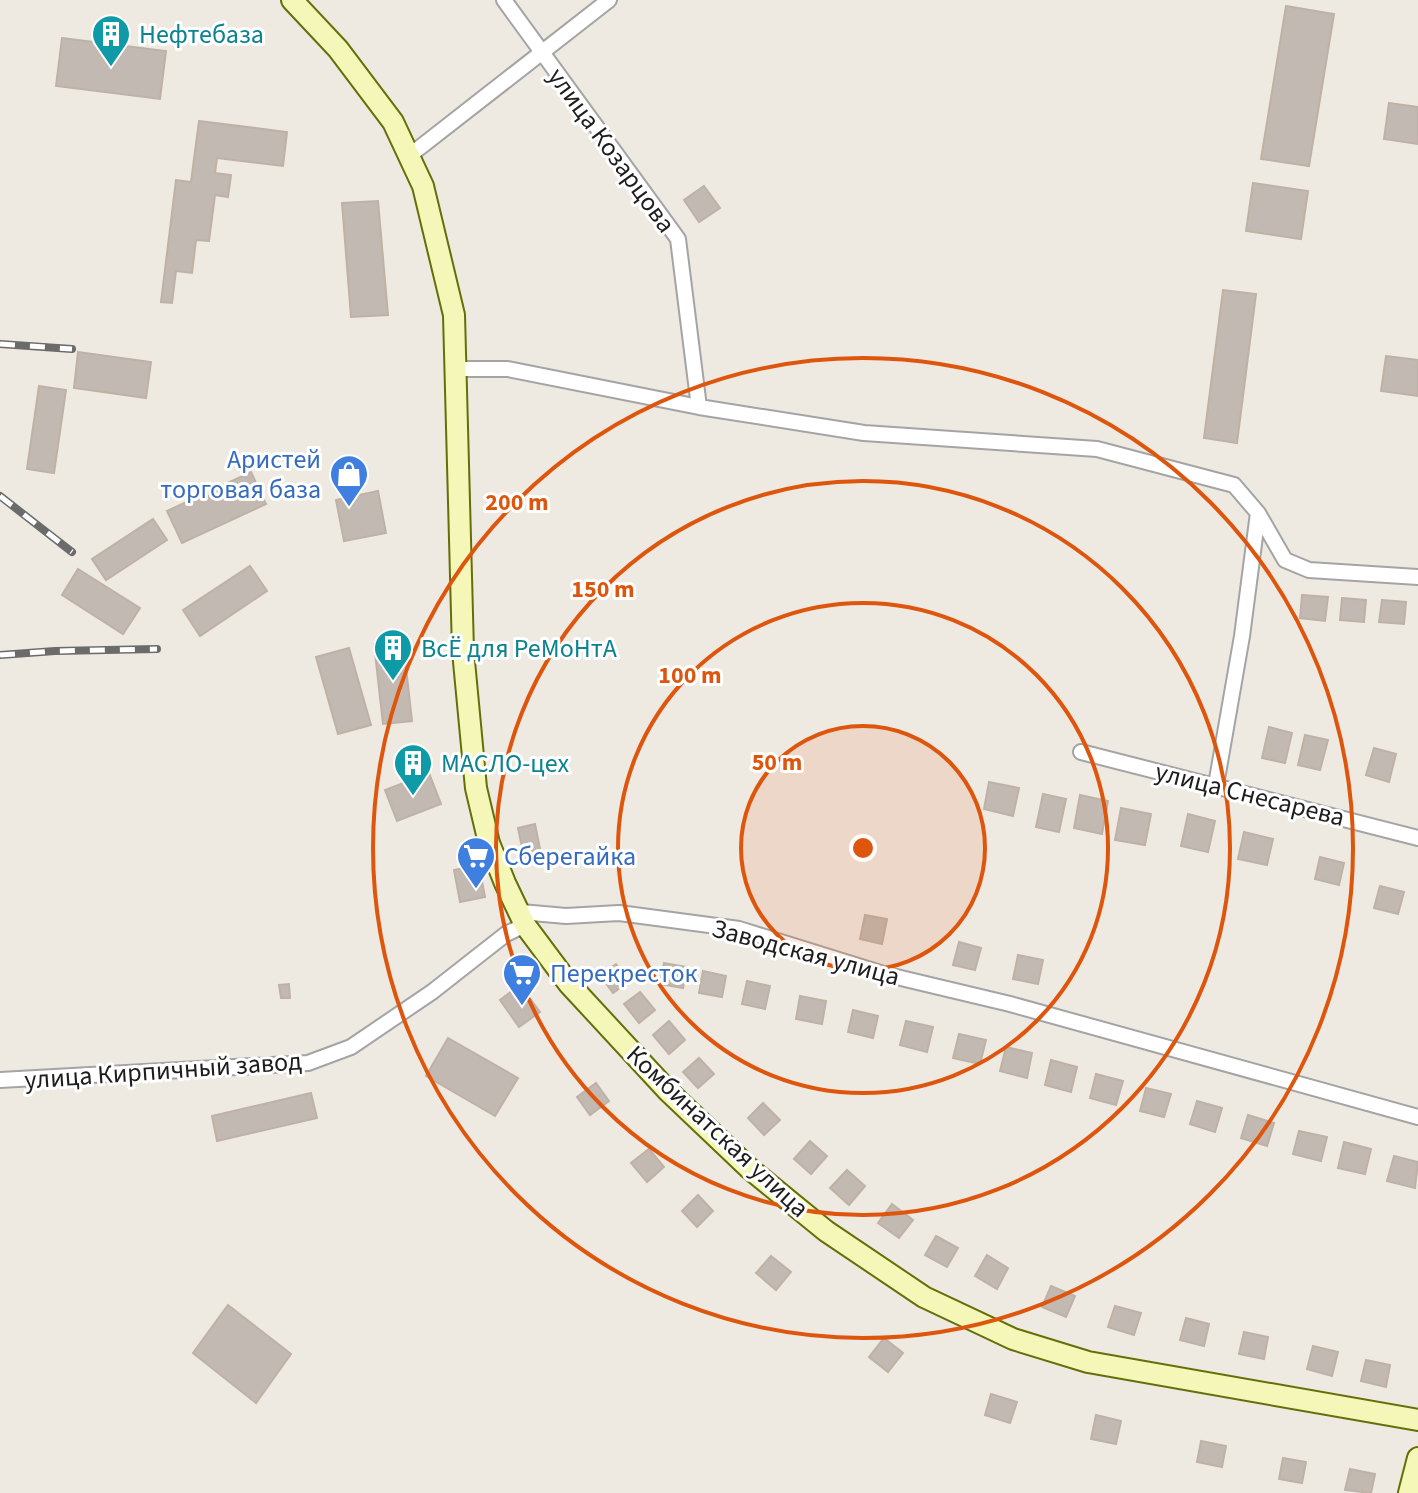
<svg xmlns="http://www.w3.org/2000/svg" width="1418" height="1493" font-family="'Source Sans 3',sans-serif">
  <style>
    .building { fill: #c2bab2; stroke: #bfb1a5; stroke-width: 2 }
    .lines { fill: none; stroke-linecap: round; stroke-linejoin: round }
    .street-casing { stroke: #a4a4a4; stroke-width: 18 }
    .secondary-casing { stroke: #646f08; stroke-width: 24 }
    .street { stroke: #fff; stroke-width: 14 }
    .secondary { stroke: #f4f7b7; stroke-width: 20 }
    .rail-casing { stroke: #6b6b6b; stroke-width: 8 }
    .rail { stroke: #fff; stroke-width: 5; stroke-dasharray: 15; stroke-linecap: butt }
    .ring { fill: none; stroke: #de560d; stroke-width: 4 }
    .labels { text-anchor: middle; stroke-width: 6; stroke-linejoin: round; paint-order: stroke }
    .culture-label { font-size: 26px; fill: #0d838f; stroke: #fff; text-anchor: start }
    .street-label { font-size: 26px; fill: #1d1d1d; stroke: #fff }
    .shop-label { font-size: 26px; fill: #366cbe; stroke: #fff; text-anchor: start }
    .centre { fill: #de560d; stroke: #fff; stroke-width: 4 }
    .ring-label { font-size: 24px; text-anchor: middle; font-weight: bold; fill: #de560d; stroke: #fff; stroke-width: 6; stroke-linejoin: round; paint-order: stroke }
  </style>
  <rect width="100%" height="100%" fill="#eeeae2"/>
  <path class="building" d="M1286 6 1334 14 1309 166 1261 159Z
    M62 38 166 51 160 99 56 86Z
    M1389 103 1418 107V144L1384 139Z
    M199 121 287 132 283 166 217 158 215 173 231 175 228 197 215 195 209 241 196 240 192 273 176 271 172 303 161 302 176 180 191 182Z
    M1253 183 1308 191 1301 239 1246 231Z
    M704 186 720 208 699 222 684 200Z
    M378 201 388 315 351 317 342 203Z
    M1223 290 1256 294 1237 443 1204 438Z
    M78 352 151 362 146 398 74 388Z
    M1386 356 1418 360V396L1381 391Z
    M39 386 66 390 54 473 27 469Z
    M251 472 266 504 182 543 167 511Z
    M378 491 386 533 344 541 336 500Z
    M153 519 167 540 106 580 92 559Z
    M250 566 267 591 200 636 183 610Z
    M78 569 140 608 123 634 62 595Z
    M1302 595 1328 597 1325 621 1300 618Z
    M1342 598 1366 600 1364 622 1340 620Z
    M1382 600 1406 602 1404 624 1379 622Z
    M403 641 412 721 383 724 374 644Z
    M349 648 371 725 338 734 316 657Z
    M1269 727 1292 733 1285 763 1262 758Z
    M1305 735 1328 740 1320 770 1298 765Z
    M1374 748 1396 754 1389 782 1366 775Z
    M429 773 441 804 397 821 385 790Z
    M989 782 1019 788 1013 816 984 809Z
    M1043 794 1066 799 1059 832 1036 827Z
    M1080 795 1108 801 1102 834 1074 828Z
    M1121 808 1151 814 1145 845 1115 840Z
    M1188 814 1215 821 1208 852 1181 846Z
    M535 824 541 854 524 857 518 828Z
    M1244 832 1273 839 1267 865 1238 859Z
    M1320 857 1344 863 1339 885 1315 879Z
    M479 865 485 897 460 902 454 870Z
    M1380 886 1404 892 1398 914 1374 908Z
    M865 915 887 919 882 944 860 939Z
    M959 942 981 948 975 970 953 965Z
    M1018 955 1043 960 1038 984 1013 979Z
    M664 963 687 967 683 988 660 984Z
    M616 964 629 981 613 993 600 975Z
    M703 971 726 976 722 997 699 993Z
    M747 981 770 986 765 1009 742 1004Z
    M289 984 290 998H281L279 985Z
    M520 985 540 1012 519 1027 500 1000Z
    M640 992 655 1010 639 1023 624 1004Z
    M800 996 826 1001 822 1024 796 1019Z
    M853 1010 878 1016 873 1038 848 1032Z
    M669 1021 685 1040 669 1054 653 1035Z
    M906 1021 933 1027 927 1052 900 1045Z
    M959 1034 986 1040 980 1064 953 1058Z
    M448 1038 518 1078 495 1116 426 1076Z
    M1006 1047 1032 1053 1027 1078 1000 1071Z
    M699 1058 714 1074 698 1088 683 1072Z
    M1051 1060 1077 1067 1071 1092 1045 1085Z
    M1096 1074 1123 1081 1116 1105 1090 1098Z
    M596 1083 609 1101 590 1115 577 1097Z
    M1146 1088 1171 1094 1164 1117 1140 1111Z
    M311 1093 317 1118 217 1141 212 1116Z
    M1197 1101 1222 1108 1215 1132 1190 1124Z
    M763 1103 780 1120 764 1135 748 1118Z
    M1248 1115 1274 1123 1267 1146 1241 1138Z
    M1299 1131 1327 1137 1321 1161 1293 1154Z
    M810 1141 827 1156 811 1174 794 1159Z
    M1344 1142 1371 1149 1365 1174 1338 1168Z
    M649 1149 664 1167 647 1182 631 1163Z
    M1394 1156 1418 1162 1415 1188 1387 1181Z
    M847 1170 865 1186 849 1205 830 1188Z
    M698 1195 713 1211 697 1227 682 1211Z
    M892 1204 913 1220 899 1238 878 1223Z
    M936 1236 958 1248 947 1267 925 1255Z
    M987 1255 1008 1268 997 1289 975 1276Z
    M771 1256 791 1272 776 1290 756 1273Z
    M1051 1286 1075 1296 1066 1317 1042 1307Z
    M228 1305 291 1354 256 1403 193 1353Z
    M1115 1306 1141 1313 1134 1335 1108 1327Z
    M1186 1318 1209 1324 1204 1346 1180 1340Z
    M1244 1332 1268 1337 1264 1359 1239 1354Z
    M884 1338 903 1353 888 1372 869 1357Z
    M1313 1346 1338 1352 1332 1376 1307 1369Z
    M1366 1360 1390 1365 1386 1387 1361 1381Z
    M991 1394 1017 1402 1010 1423 985 1415Z
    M1096 1415 1121 1421 1116 1444 1091 1439Z
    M1201 1441 1226 1446 1222 1467 1197 1462Z
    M1283 1458 1306 1462 1302 1483 1279 1479Z
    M1350 1469 1375 1474 1371 1493 1345 1490Z"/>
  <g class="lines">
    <g class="street-casing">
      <path id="street" d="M504 0 678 239 699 407
        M409 156 609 0
        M456 369H508L699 407 864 433 1097 449 1234 485 1258 513 1285 560 1309 570 1418 577
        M1081 752 1418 838
        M1216 785 1242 636 1258 513
        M521 912 566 916 619 913 739 929 884 974 1010 1004 1418 1117
        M0 1080 308 1063 351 1047 432 992 506 934 525 925"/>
    </g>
    <g class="secondary-casing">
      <path id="secondary" d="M292 0 338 49 393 122 423 186 454 315 463 651 476 788 489 843 505 883 525 925 569 984 668 1091 750 1169 826 1231 924 1297 1013 1339 1088 1362 1418 1420
        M1409 1493 1418 1458"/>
    </g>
    <use href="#street" class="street"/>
    <use href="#secondary" class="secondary"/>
    <g class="rail-casing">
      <path id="rail" d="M0 344 72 349
        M0 496 72 552
        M0 655 55 651 157 649"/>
    </g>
    <use href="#rail" class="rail"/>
  </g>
  <circle cx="863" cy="848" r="122" fill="#de560d" fill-opacity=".12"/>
  <g class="ring">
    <circle cx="863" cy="848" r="122"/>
    <circle cx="863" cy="848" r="245"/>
    <circle cx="863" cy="848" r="367"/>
    <circle cx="863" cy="848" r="490"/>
  </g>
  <defs>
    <g id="building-pin" transform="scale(2)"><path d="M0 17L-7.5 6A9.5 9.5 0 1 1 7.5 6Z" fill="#0f9aa8" stroke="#fff"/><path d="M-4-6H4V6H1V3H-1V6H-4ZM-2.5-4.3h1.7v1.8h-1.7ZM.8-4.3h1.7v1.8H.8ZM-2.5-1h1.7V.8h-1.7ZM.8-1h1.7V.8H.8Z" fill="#fff"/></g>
    <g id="shop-pin" transform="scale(2)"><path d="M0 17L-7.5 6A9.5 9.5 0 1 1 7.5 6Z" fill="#3f7fe0" stroke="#fff"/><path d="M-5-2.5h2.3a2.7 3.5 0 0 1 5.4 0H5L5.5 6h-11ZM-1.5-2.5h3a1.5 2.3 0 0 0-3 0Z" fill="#fff"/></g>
    <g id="supermarket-pin" transform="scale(2)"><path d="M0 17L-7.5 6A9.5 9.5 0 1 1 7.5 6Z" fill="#3f7fe0" stroke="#fff"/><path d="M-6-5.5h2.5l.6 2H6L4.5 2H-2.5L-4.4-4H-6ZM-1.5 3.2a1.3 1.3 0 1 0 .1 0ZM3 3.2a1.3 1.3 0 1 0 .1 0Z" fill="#fff"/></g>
  </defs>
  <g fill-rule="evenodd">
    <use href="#building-pin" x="111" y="34"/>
    <use href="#shop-pin" x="349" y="474"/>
    <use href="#building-pin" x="393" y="648"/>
    <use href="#building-pin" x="413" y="763"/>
    <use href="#supermarket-pin" x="476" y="856"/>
    <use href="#supermarket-pin" x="522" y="973"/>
  </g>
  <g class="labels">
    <g class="culture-label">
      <text x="139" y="43">Нефтебаза</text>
      <text x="421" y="657">ВсЁ для РеМоНтА</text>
      <text x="441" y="772">МАСЛО-цех</text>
    </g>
    <g class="street-label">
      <text transform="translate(612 150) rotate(54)" y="9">улица Козарцова</text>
      <text transform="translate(1250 794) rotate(14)" y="9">улица Снесарева</text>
      <text transform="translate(806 952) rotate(15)" y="9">Заводская улица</text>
      <text transform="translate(163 1070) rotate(-4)" y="9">улица Кирпичный завод</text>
      <text transform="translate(718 1131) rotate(43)" y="9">Комбинатская улица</text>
    </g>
    <g class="shop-label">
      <text x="321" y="468" text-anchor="end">Аристей<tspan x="321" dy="30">торговая база</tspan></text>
      <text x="504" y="865">Сберегайка</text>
      <text x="550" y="982">Перекресток</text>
    </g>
  </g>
  <circle cx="863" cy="848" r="12" class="centre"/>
  <g class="ring-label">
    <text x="517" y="510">200 m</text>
    <text x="603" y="597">150 m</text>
    <text x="690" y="683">100 m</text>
    <text x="777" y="770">50 m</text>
  </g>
</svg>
